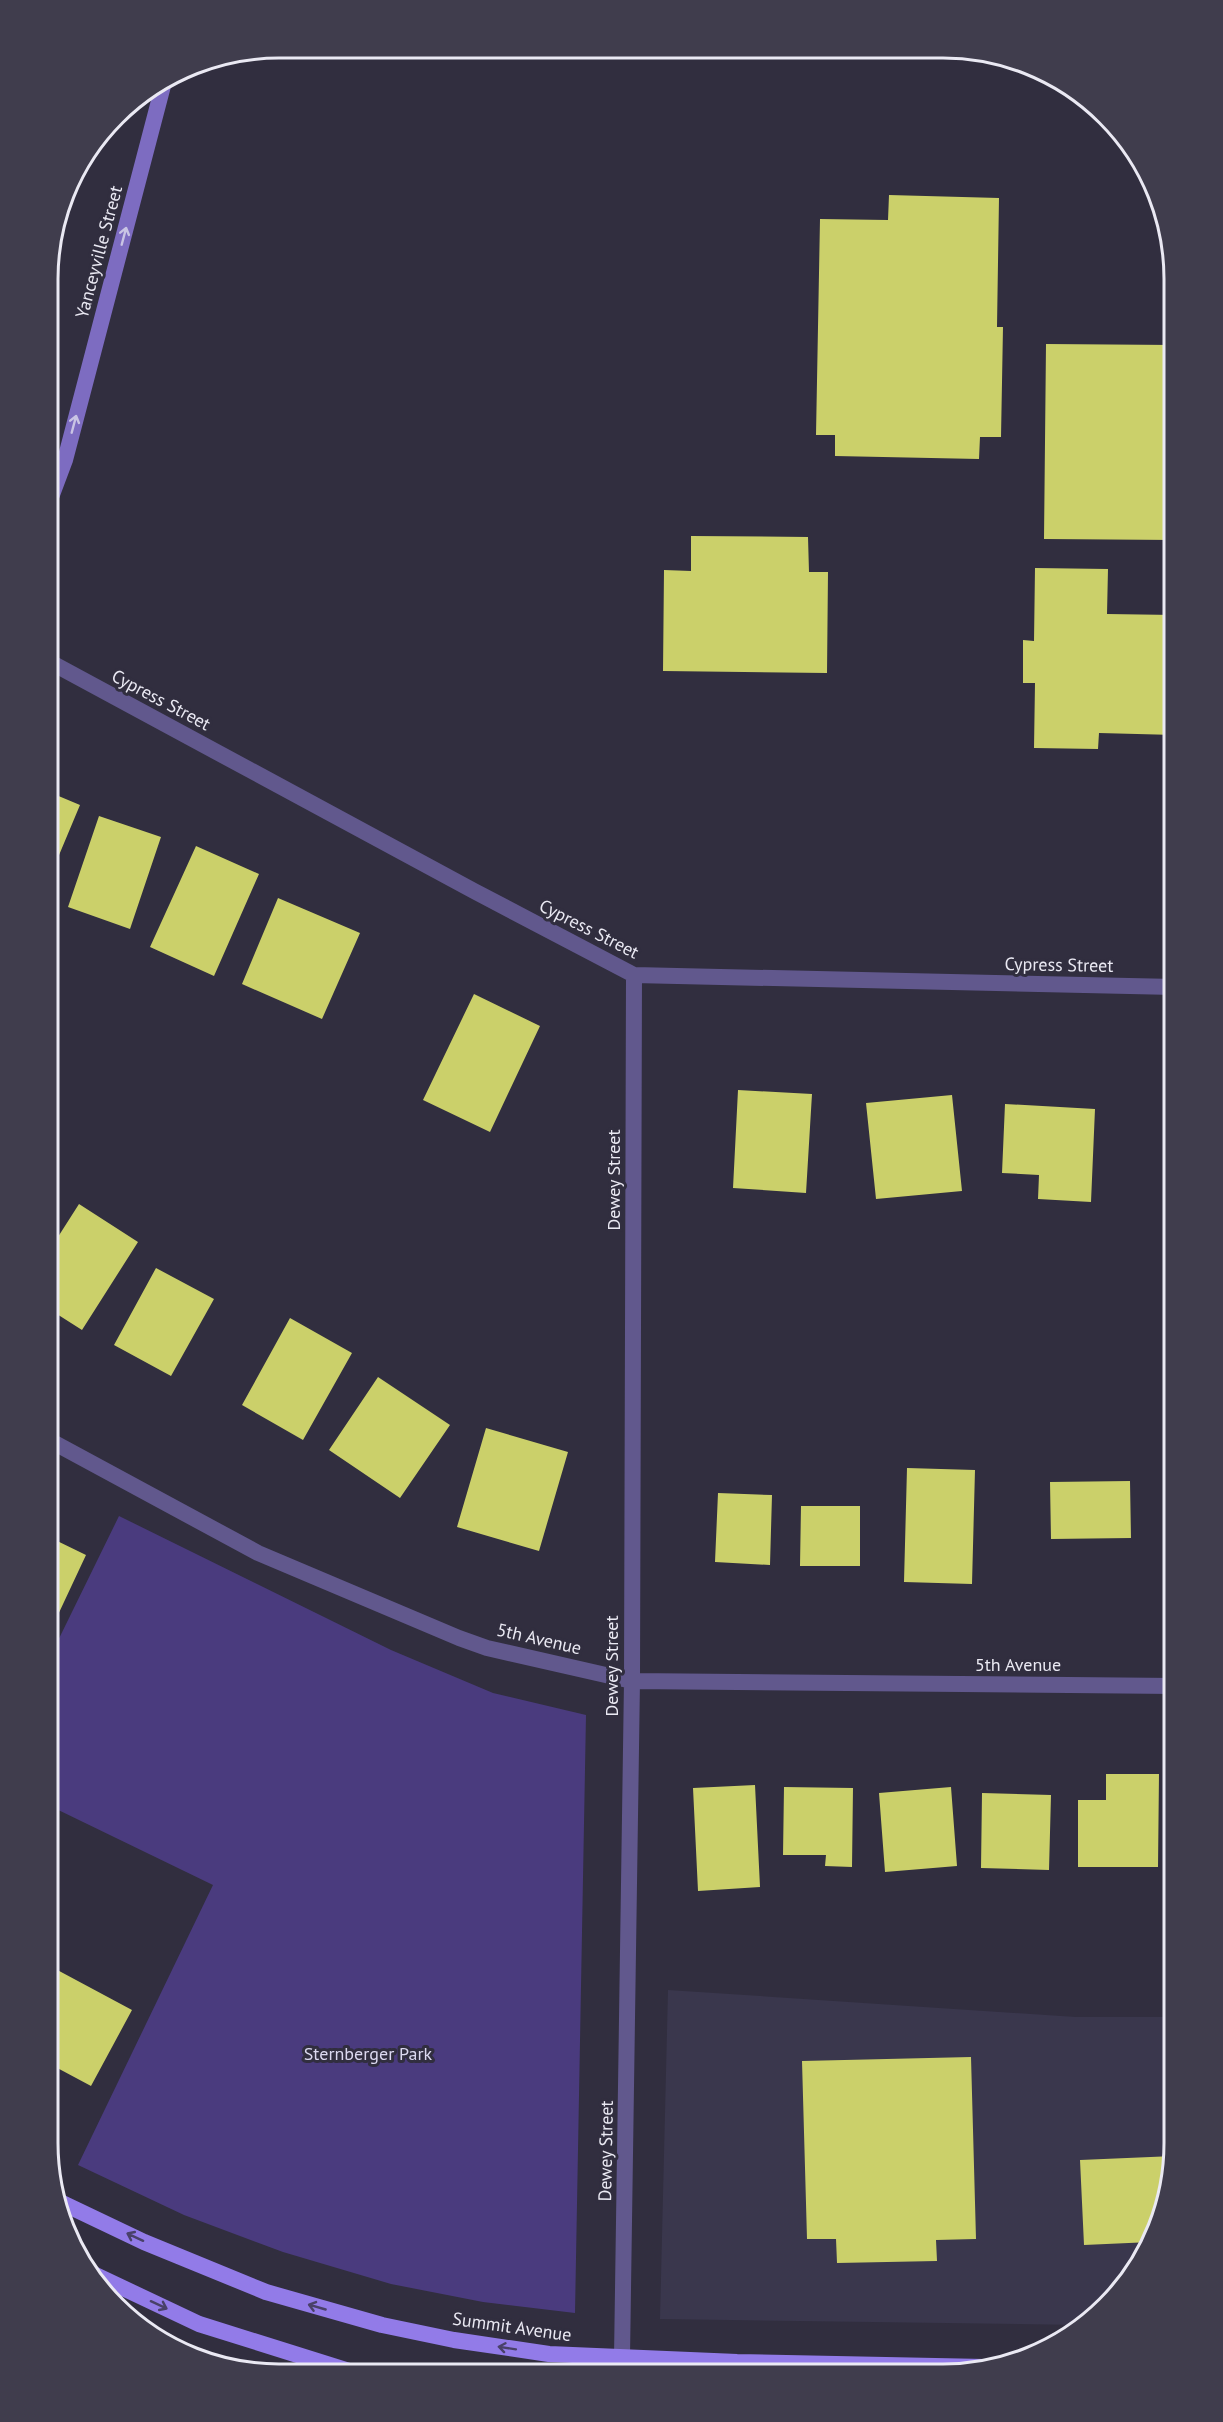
<svg xmlns="http://www.w3.org/2000/svg" width="1223" height="2422" font-family="'PT Sans',sans-serif">
  <style>
    .built { fill: #3a374d }
    .green { fill: #4a3b7e }
    .building { fill: #cbd06a }
    .lines { fill: none; stroke-linecap: round; stroke-linejoin: round }
    .minor { stroke: #61588d; stroke-width: 16 }
    .secondary { stroke: #7d6cc1; stroke-width: 16 }
    .primary { stroke: #927be8; stroke-width: 16 }
    .oneway { stroke: #c9c4e4 }
    .oneway2 { stroke: #494169 }
    .labels { text-anchor: middle; stroke-width: 6; stroke-linejoin: round; paint-order: stroke }
    .street-label { font-size: 18px; fill: #eae9f3; stroke: #312e3f }
    .park-label { font-size: 18px; fill: #dcd9f0; stroke: #312e3f }
    .rim { fill: none; stroke: #eae9f3; stroke-width: 3 }
  </style>
  <rect width="100%" height="100%" fill="#312e3f"/>
  <path class="built" d="M668 1990 1076 2017H1175L1174 2158 1157 2231 1127 2284 1083 2325 660 2319Z"/>
  <path class="green" d="M119 1516 391 1650 493 1693 586 1715 575 2313 483 2302 391 2284 283 2252 184 2215 78 2165 213 1885 48 1805V1661Z"/>
  <path class="building" d="M889 195 999 198 997 327H1003L1001 437H980L979 459 835 456V435H816L820 219 888 220Z
    M1046 344 1175 345V540L1044 539Z
    M691 536 808 537 809 572H828L827 673 663 671 664 570 691 571Z
    M1035 568 1108 569 1107 614 1175 615V735L1099 733 1098 749 1034 748 1035 683H1023V640L1034 641Z
    M49 792 80 805 49 879Z
    M99 816 161 837 130 929 68 907Z
    M196 846 259 874 214 976 150 947Z
    M278 898 360 933 322 1019 242 984Z
    M474 994 540 1026 490 1132 423 1100Z
    M738 1090 812 1094 806 1193 733 1188Z
    M1166 1092H1175V1188H1166Z
    M952 1095 962 1191 876 1199 866 1103Z
    M1005 1104 1095 1109 1091 1202 1038 1199 1039 1175 1002 1173Z
    M79 1204 138 1242 82 1330 49 1309V1251Z
    M156 1268 214 1299 171 1376 114 1345Z
    M290 1318 352 1353 303 1440 242 1405Z
    M378 1377 450 1425 400 1498 329 1450Z
    M486 1428 568 1452 539 1551 457 1527Z
    M907 1468 975 1470 972 1584 904 1582Z
    M1130 1481 1131 1538 1051 1539 1050 1482Z
    M718 1493 772 1495 770 1565 715 1562Z
    M801 1506H860V1566H800Z
    M49 1537 86 1555 49 1634Z
    M1106 1774H1159L1158 1867H1078V1800H1106Z
    M755 1785 760 1887 698 1891 693 1788Z
    M784 1787 853 1788 852 1867 825 1866 826 1855H783Z
    M951 1787 957 1866 885 1872 879 1793Z
    M982 1793 1051 1795 1049 1870 981 1868Z
    M48 1965 132 2010 91 2086 48 2063Z
    M971 2057 976 2239 936 2240 937 2261 837 2263 836 2239H807L802 2061Z
    M1174 2156 1157 2231 1151 2242 1084 2245 1080 2160Z"/>
  <g class="lines">
    <path class="minor" d="M50 662 474 891 634 975 1175 987
      M49 1440 258 1553 459 1638 487 1648 632 1681 1175 1686
      M622 2357 632 1681 634 975"/>
    <path class="secondary" d="M50 253 58 223
      M50 500 65 460 164 82"/>
    <path class="primary" d="M58 2201 144 2242 266 2292 382 2325 454 2340 549 2354 737 2362 985 2367
      M87 2271 199 2324 352 2372"/>
  </g>
  <defs><path id="oneway-shaft" d="M-6 0H5M1.5-3L5.5 0L1.5 3" fill="none" stroke-width="1.6" stroke-linecap="round" stroke-linejoin="round" transform="scale(1.5)"/></defs>
  <g class="oneway">
    <use href="#oneway-shaft" transform="translate(124 236) rotate(-75)"/>
    <use href="#oneway-shaft" transform="translate(74 424) rotate(-75)"/>
  </g>
  <g class="oneway2">
    <use href="#oneway-shaft" transform="translate(135 2237) rotate(-155)"/>
    <use href="#oneway-shaft" transform="translate(159 2305) rotate(25)"/>
    <use href="#oneway-shaft" transform="translate(317 2307) rotate(-164)"/>
    <use href="#oneway-shaft" transform="translate(507 2348) rotate(-171)"/>
  </g>
  <g class="labels">
    <g class="street-label">
      <text transform="translate(99 252) rotate(-75)" y="6">Yanceyville Street</text>
      <text transform="translate(161 700) rotate(28)" y="6">Cypress Street</text>
      <text transform="translate(589 929) rotate(27)" y="6">Cypress Street</text>
      <text transform="translate(1059 965) rotate(1)" y="6">Cypress Street</text>
      <text transform="translate(614 1180) rotate(-90)" y="6">Dewey Street</text>
      <text transform="translate(539 1639) rotate(13)" y="6">5th Avenue</text>
      <text x="1018" y="1671">5th Avenue</text>
      <text transform="translate(612 1666) rotate(-90)" y="6">Dewey Street</text>
      <text transform="translate(606 2151) rotate(-89)" y="6">Dewey Street</text>
      <text transform="translate(512 2327) rotate(8)" y="6">Summit Avenue</text>
    </g>
    <g class="park-label">
      <text x="368" y="2060">Sternberger Park</text>
    </g>
  </g>
  <path d="M0 0H1223V2422H0ZM279 58H943A221 221 0 0 1 1164 279V2143A221 221 0 0 1 943 2364H279A221 221 0 0 1 58 2143V279A221 221 0 0 1 279 58Z" fill="#403d4d" fill-rule="evenodd"/>
  <path class="rim" d="M279 58H943A221 221 0 0 1 1164 279V2143A221 221 0 0 1 943 2364H279A221 221 0 0 1 58 2143V279A221 221 0 0 1 279 58Z"/>
</svg>
